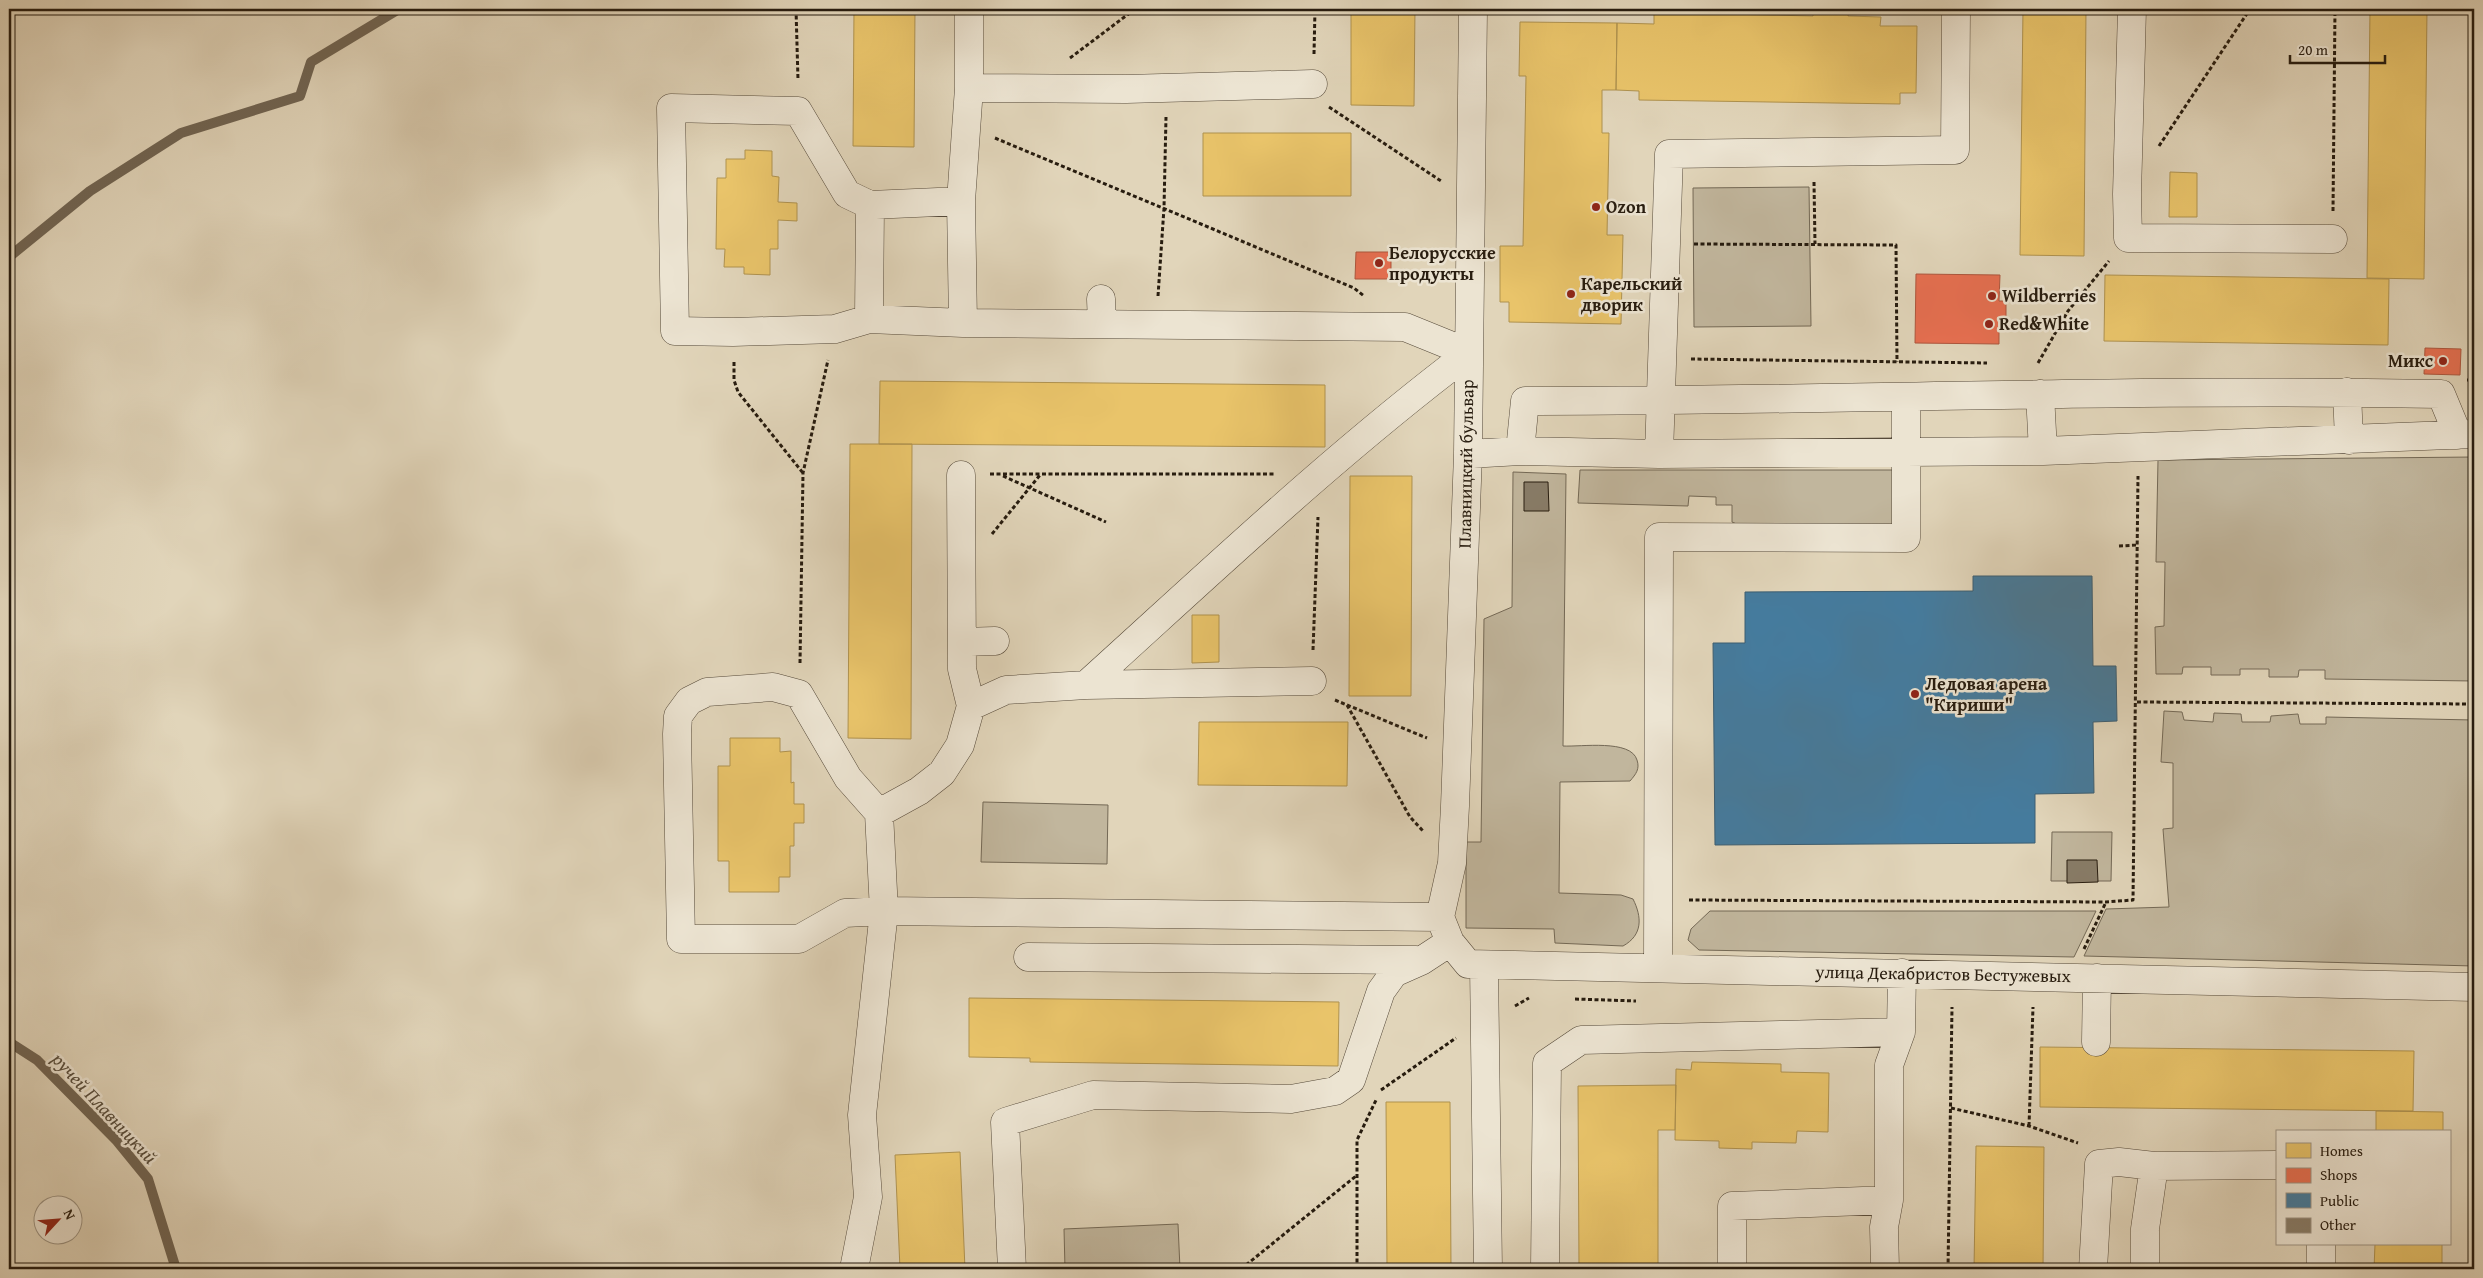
<svg xmlns="http://www.w3.org/2000/svg" width="2483" height="1278" font-family="'Gentium Book Plus',serif">
  <style>
    .green { fill: #c1b69d; stroke: #746956 }
    .homes { fill: #e9c46a; stroke: #af924f }
    .shops { fill: #e76f51; stroke: #ad563d }
    .public { fill: #457b9d; stroke: #3c5e72 }
    .lines { fill: none; stroke-linecap: round; stroke-linejoin: round }
    .stream { stroke: #716553; stroke-width: 10 }
    .building { fill: #887c68; stroke: #271c0f }
    .minor-casing { stroke: #564a3a; stroke-width: 29 }
    .path { stroke: #271c0f; stroke-width: 3; stroke-dasharray: 4 2.5; stroke-linecap: butt }
    .minor { stroke: #ece4d2; stroke-width: 28 }
    .poi-dot { fill: #8f2418; stroke: #ece4d2; stroke-width: 2 }
    .labels { text-anchor: middle; stroke-width: 5; stroke-linejoin: round; paint-order: stroke }
    .poi-label { font-size: 18px; font-weight: bold; fill: #271c0f; stroke: #ece4d2; text-anchor: start }
    .street-label { font-size: 18px; fill: #271c0f; stroke: #ece4d2 }
    .water-label { font-size: 19px; font-style: italic; fill: #584d3c; stroke: #ece4d2 }
  </style>
  <rect width="100%" height="100%" fill="#e1d5ba"/>
  <filter id="stains"><feTurbulence type="fractalNoise" baseFrequency=".004" numOctaves="4"/><feColorMatrix values="0 0 0 0 .2 0 0 0 0 .09 0 0 0 0 .02 0 0 0 .5 -.17"/></filter>
  <radialGradient id="worn" r=".72"><stop offset=".6" stop-color="#630" stop-opacity="0"/><stop offset="1" stop-color="#630" stop-opacity=".3"/></radialGradient>
  <path class="green" d="M1809 187 1811 326 1694 327 1693 188Z
    M2474 457V681L2325 679V670H2299L2298 677H2269V669H2240V675H2211V667H2183L2182 674H2156L2155 627 2164 626 2165 562H2156L2158 460Z
    M1580 470H1892L1899 476V516L1890 526 1739 525 1732 522V505H1716V497L1689 496 1688 506 1578 503Z
    M1513 472 1566 474 1563 746C1581 747 1631 739 1637 760 1640 769 1636 774 1630 781L1560 782 1559 893 1621 895 1633 899C1642 917 1643 935 1623 946L1555 943 1554 929 1466 928V842H1481L1484 619 1512 607Z
    M2164 711 2182 712 2184 720 2213 722 2214 713 2241 714 2242 722H2270L2271 716 2298 714 2300 724H2326V717L2474 720V966L2084 956 2106 909 2169 907 2163 829 2173 828V763L2161 762Z
    M983 802 1108 805 1107 864 981 862Z
    M2052 832H2112L2111 881H2051Z
    M1710 911H2096L2074 957 1699 950 1688 940 1691 929Z
    M1178 1224 1180 1269H1065L1064 1229Z"/>
  <path class="homes" d="M854 9H915L914 147 853 146Z
    M1351 9H1415L1414 106 1351 105Z
    M1684 9H1726V14L1813 16V9H1849L1848 16 1881 17 1880 26H1917L1916 93H1900V104L1639 100V91L1616 90 1617 23 1654 24V14H1684Z
    M2023 9H2086L2084 256 2020 255Z
    M2370 9H2427L2424 279 2367 278Z
    M1520 22 1617 23 1616 90H1602V133H1609L1607 235H1623L1621 324 1509 322V302H1500V246H1523L1526 76H1519Z
    M1203 133H1351V196H1203Z
    M745 150 772 151V176L779 177 778 202 797 203V221L778 220V249H770V275L744 274V267H724L725 249H716L717 178H726V159H745Z
    M2170 172 2197 173V217H2169Z
    M2105 275 2389 279 2388 345 2104 341Z
    M880 381 1325 385V447L879 444Z
    M850 444H912L911 739 848 738Z
    M1350 476H1412L1411 696H1349Z
    M1192 615H1219V662L1192 663Z
    M1199 722H1348L1347 786 1198 785Z
    M730 738H780V752L791 751V783L794 782V804H804V823H794V846H790V877H779V892H729V861H718V766H730Z
    M969 998 1339 1002 1338 1066 1030 1062V1058L969 1057Z
    M2040 1047 2414 1051 2413 1111 2040 1107Z
    M1692 1062 1781 1064V1072L1829 1073 1828 1132 1797 1131 1796 1143 1752 1142V1149L1719 1148V1141L1675 1140 1676 1069 1691 1070Z
    M1676 1085 1675 1130H1658V1269H1579L1578 1086Z
    M1386 1102H1450L1451 1269H1387Z
    M2376 1111 2443 1112V1132H2376Z
    M1976 1146 2044 1147 2043 1269H1974Z
    M960 1152 965 1269H900L895 1155Z
    M2375 1244H2442V1269H2374Z"/>
  <path class="shops" d="M1356 252H1391V279H1355Z
    M1916 274 2000 275 1999 301H2006V324H1999V344L1915 343Z
    M2425 348 2461 349 2460 375 2424 374Z"/>
  <path class="public" d="M1973 576H2092L2093 666H2116L2117 721 2093 722 2094 793 2035 794V843L1715 845 1713 643H1745V592L1973 591Z"/>
  <g class="lines">
    <path class="stream" d="M9 257 90 191 181 133 300 96 311 62 399 9
      M9 1042 37 1060 117 1141 148 1179 176 1269"/>
  </g>
  <path class="building" d="M1524 482H1548L1549 511H1524Z
    M2067 860H2097L2098 882 2067 883Z"/>
  <g class="lines">
    <g class="minor-casing">
      <path id="minor" d="M2132 9 2127 194 2128 238 2333 239
        M969 88 1126 89 1313 84
        M961 201 870 205 847 194 798 111 671 108 675 331 733 332 835 329 869 319 963 323 1405 327 1469 353
        M1101 299 1102 324
        M869 319 870 205
        M963 323 961 201 969 88V9
        M2347 392 2349 440
        M2040 394 2043 451
        M1520 451 1525 401C1831 401 2136 388 2441 394L2458 435
        M1468 454 1520 451 1659 454 2043 451 2474 434
        M1659 454 1669 154 1955 150 1956 9
        M962 642 995 641
        M1086 685C1211 572 1334 455 1469 353
        M971 706 1006 690 1086 685 1312 681
        M879 813 848 778 799 694 773 687 707 692 689 701 678 716 677 734 681 939H799L845 913 884 911 1440 917
        M1440 917 1450 942 1468 964 2474 987
        M1440 917 1452 863 1455 806 1468 454 1473 9
        M1028 957 1416 960
        M1484 965 1488 1269
        M1658 967 1659 537 1906 538V398
        M2096 1042 2097 978
        M854 1269 868 1197 862 1115 884 911 879 813 919 791 942 773 960 745 971 706 962 669 961 475
        M1012 1269 1005 1122 1093 1095 1291 1099 1335 1091 1351 1080 1381 991 1394 973 1421 961 1450 942
        M1545 1269 1547 1063 1581 1040 1901 1032
        M1732 1269V1206L1889 1200
        M1885 1269 1884 1227 1889 1200V1065L1901 1032 1902 973
        M2093 1269 2099 1164 2119 1162 2154 1166 2277 1165
        M2145 1269V1229L2154 1166
        M2321 1269V1244"/>
    </g>
    <path class="path" d="M796 9 798 80
      M1314 54 1315 9
      M1070 58 1135 9
      M1329 107 1441 181
      M995 138 1354 288 1364 296
      M2159 146 2250 9
      M1814 182 1815 244
      M2333 211 2335 9
      M1694 244 1896 245 1897 362
      M1158 296 1164 208 1166 117
      M1691 359 1987 363
      M734 362V380L738 392 803 473
      M2038 363 2068 311 2109 261
      M2467 380H2474
      M990 474H1274
      M1003 476 1106 522
      M992 534 1040 475
      M2119 546 2138 545
      M1313 650 1318 517
      M800 663 803 473 828 360
      M1335 700 1347 705 1410 817 1423 831
      M2137 702 2474 704
      M1347 705 1427 738
      M1689 900 2106 902 2133 900 2138 476
      M2084 949 2106 902
      M1575 999 1636 1001
      M1515 1006 1529 998
      M1381 1090 1456 1038
      M1951 1108 2029 1126 2078 1143
      M2029 1126 2033 1007
      M1245 1266 1252 1269
      M1241 1269 1356 1176
      M1357 1269V1140L1377 1098
      M1948 1269 1952 1007"/>
    <use href="#minor" class="minor"/>
  </g>
  <g class="poi-dot">
    <circle cx="1596" cy="207" r="5"/>
    <circle cx="1379" cy="263" r="5"/>
    <circle cx="1571" cy="294" r="5"/>
    <circle cx="1992" cy="296" r="5"/>
    <circle cx="1989" cy="324" r="5"/>
    <circle cx="2443" cy="361" r="5"/>
    <circle cx="1915" cy="694" r="5"/>
  </g>
  <g class="labels">
    <g class="poi-label">
      <text x="1606" y="213">Ozon</text>
      <text x="1389" y="259">Белорусские<tspan x="1389" dy="21">продукты</tspan></text>
      <text x="1581" y="290">Карельский<tspan x="1581" dy="21">дворик</tspan></text>
      <text x="2002" y="302">Wildberries</text>
      <text x="1999" y="330">Red&amp;White</text>
      <text x="2433" y="367" text-anchor="end">Микс</text>
      <text x="1925" y="690">Ледовая арена<tspan x="1925" dy="21">"Кириши"</tspan></text>
    </g>
    <g class="street-label">
      <text transform="translate(1466 464) rotate(-89)" y="6">Плавницкий бульвар</text>
      <text transform="translate(1943 974) rotate(1)" y="6">улица Декабристов Бестужевых</text>
    </g>
    <g class="water-label">
      <text transform="translate(105 1108) rotate(47)" y="7">ручей Плавницкий</text>
    </g>
  </g>
  <rect width="2483" height="1278" fill="none" stroke="#e1d5ba" stroke-width="30"/>
  <rect x="10" y="10" width="2463" height="1258" fill="none" stroke="#271c0f" stroke-width="2.5"/>
  <rect x="15" y="15" width="2453" height="1248" fill="none" stroke="#271c0f"/>
  <rect x="2276" y="1130" width="175" height="115" fill="#ece4d2" stroke="#9d9484"/>
  <rect x="2286" y="1143" width="25" height="15" fill="#e9c46a" stroke="#9d9484"/>
  <text x="2320" y="1156" font-size="15" fill="#271c0f">Homes</text>
  <rect x="2286" y="1168" width="25" height="15" fill="#e76f51" stroke="#9d9484"/>
  <text x="2320" y="1180" font-size="15" fill="#271c0f">Shops</text>
  <rect x="2286" y="1193" width="25" height="15" fill="#457b9d" stroke="#9d9484"/>
  <text x="2320" y="1206" font-size="15" fill="#271c0f">Public</text>
  <rect x="2286" y="1218" width="25" height="15" fill="#887c68" stroke="#9d9484"/>
  <text x="2320" y="1230" font-size="15" fill="#271c0f">Other</text>
  <g transform="translate(58 1220) rotate(64)"><circle r="24" fill="#ece4d2" stroke="#9d9484"/>
  <path d="M0-4L9 19L0 12L-9 19Z" fill="#8f2418"/>
  <text y="-8" font-size="14" font-weight="bold" text-anchor="middle" fill="#271c0f">N</text>
  </g>
  <path d="M2290 55v8h95v-8" fill="none" stroke="#271c0f" stroke-width="2.5"/>
  <text x="2298" y="55" font-size="15" fill="#271c0f" stroke="#ece4d2" stroke-width="4" paint-order="stroke">20 m</text>
  <rect width="100%" height="100%" filter="url(#stains)"/>
  <rect width="100%" height="100%" fill="url(#worn)"/>
</svg>
